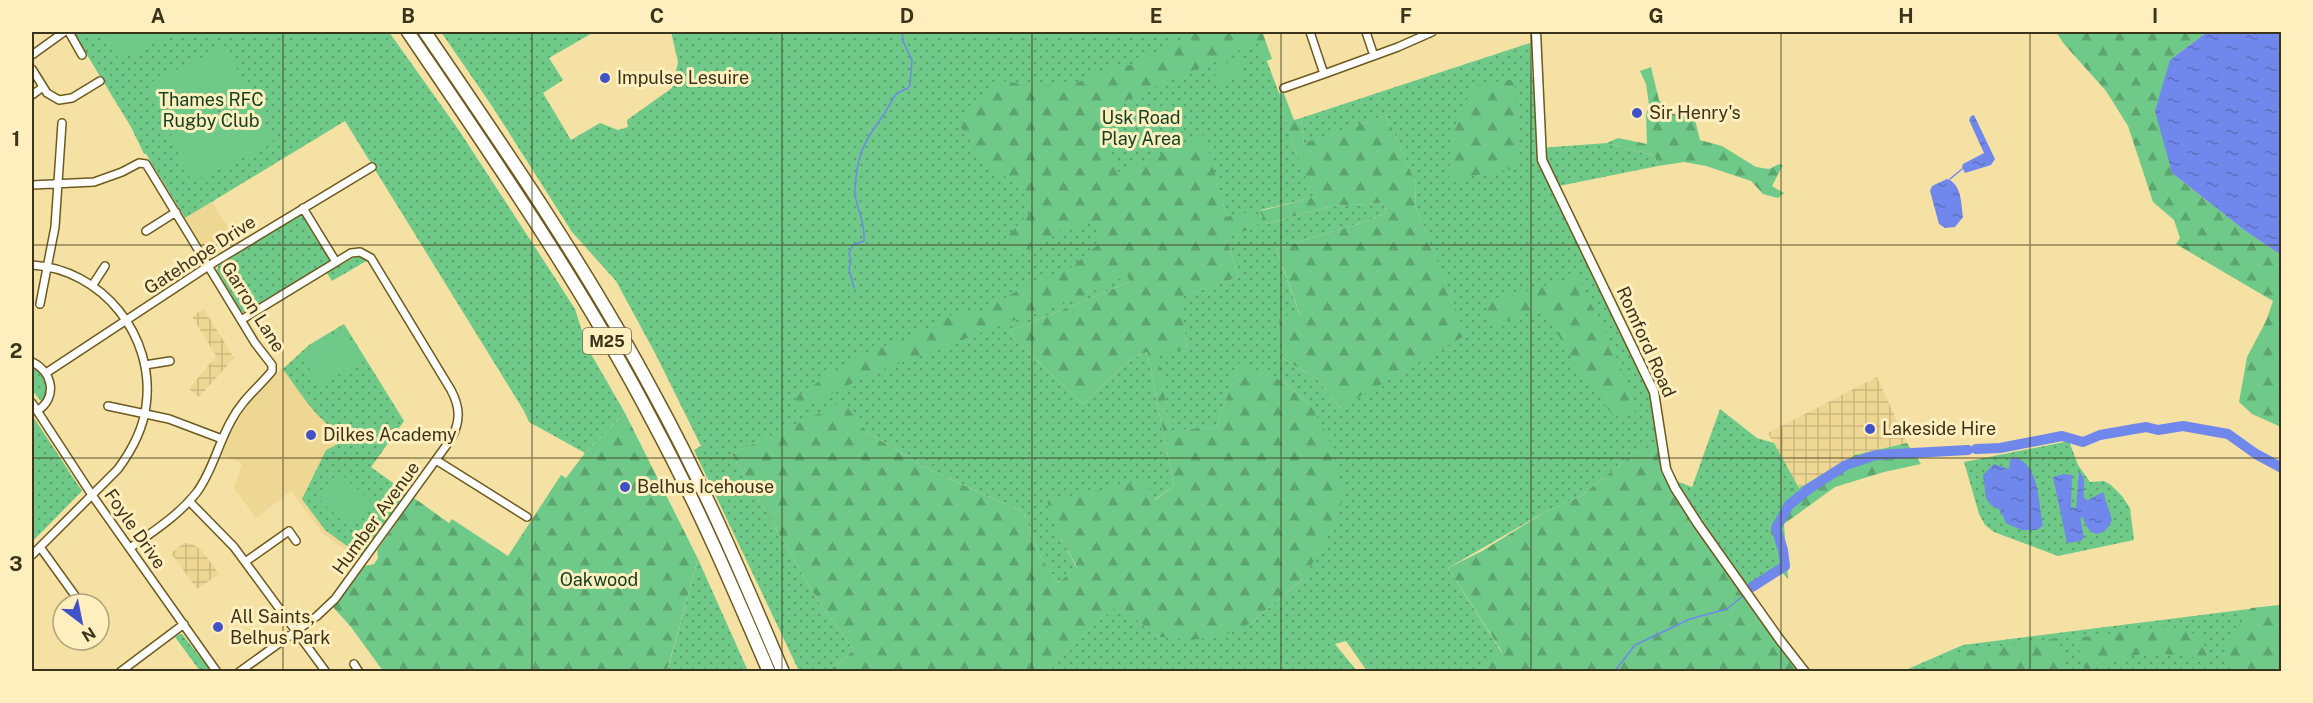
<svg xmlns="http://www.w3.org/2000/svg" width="2313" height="703" font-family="'Public Sans',sans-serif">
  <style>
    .built { fill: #eed793 }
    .industrial { fill: url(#industrial-grid) }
    .green { fill: url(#green-dots) }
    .forest { fill: url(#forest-firs) }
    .pitch { fill: #6fca89 }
    .water { fill: url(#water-ripples) }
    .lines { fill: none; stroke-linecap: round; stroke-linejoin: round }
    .stream { stroke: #7087eb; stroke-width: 1.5 }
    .river { stroke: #7087eb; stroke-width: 10 }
    .minor-casing { stroke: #6c5a1e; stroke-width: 10 }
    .tertiary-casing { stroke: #6c5a1e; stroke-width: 11 }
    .motorway-casing { stroke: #6c5a1e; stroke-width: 15 }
    .minor { stroke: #fff; stroke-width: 7 }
    .tertiary { stroke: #fff; stroke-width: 8 }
    .motorway { stroke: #fff; stroke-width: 12 }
    .grid { fill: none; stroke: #3b331a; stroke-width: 1.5; stroke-opacity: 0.55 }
    .poi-dot { fill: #4152c6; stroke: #ffeebe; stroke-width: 2 }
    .labels { text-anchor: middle; stroke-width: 6; stroke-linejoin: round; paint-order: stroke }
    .shield { fill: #ffeebe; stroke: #766b4b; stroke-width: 1.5 }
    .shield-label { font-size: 16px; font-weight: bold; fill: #3b331a }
    .poi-label { font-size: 18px; fill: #3b331a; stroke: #ffeebe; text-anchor: start }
    .park-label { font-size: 18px; fill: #134123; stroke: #ffeebe }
    .street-label { font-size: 18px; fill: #3b331a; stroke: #ffeebe }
    .neatline { fill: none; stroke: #3b331a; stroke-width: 2 }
    .grid-label { font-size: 20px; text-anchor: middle; font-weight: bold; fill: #3b331a }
  </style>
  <defs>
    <pattern id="industrial-grid" width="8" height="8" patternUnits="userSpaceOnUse" patternTransform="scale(1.5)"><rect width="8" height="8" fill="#eed793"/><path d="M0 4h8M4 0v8" fill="none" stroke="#cdb97e"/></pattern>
    <pattern id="green-dots" width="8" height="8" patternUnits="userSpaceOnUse" patternTransform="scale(1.5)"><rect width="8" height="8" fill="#6fca89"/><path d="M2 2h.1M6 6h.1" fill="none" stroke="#5ca56f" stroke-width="1.8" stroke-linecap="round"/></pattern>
    <pattern id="forest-firs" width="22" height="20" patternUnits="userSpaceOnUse" patternTransform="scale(1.5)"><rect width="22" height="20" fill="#6fca89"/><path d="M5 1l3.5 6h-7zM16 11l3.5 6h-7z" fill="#5ca56f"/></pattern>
    <pattern id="water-ripples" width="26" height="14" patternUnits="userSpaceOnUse" patternTransform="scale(1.5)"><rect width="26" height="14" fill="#7087eb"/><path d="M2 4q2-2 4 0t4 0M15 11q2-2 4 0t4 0" fill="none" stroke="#5d6fbe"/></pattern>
  </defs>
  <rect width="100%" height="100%" fill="#f5e1a4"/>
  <path class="built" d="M212 201 237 243 211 258 185 218Z
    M344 324 404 421 371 468 407 493 360 560 322 533 291 491 256 518 234 488 242 463 221 455 236 421 261 387 309 345Z"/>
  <path class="industrial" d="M204 309 234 358 199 397 189 389 216 356 192 316Z
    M1877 377 1907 443 1855 455 1799 488 1768 433Z
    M184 543 193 544 202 551 219 574 197 589 171 553Z"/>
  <path class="green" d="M73 32H389L458 129 557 281 575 309 587 347 625 413 585 453 529 422 524 411 345 121 185 218 146 154H144L131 127Z
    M441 32H594L549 58 563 80 543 93 571 140 600 123 618 130 628 127 627 120 672 88 678 62 671 32H1269L1263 34 1259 40 1282 101 1293 146 1315 197 1261 210 1266 224 1332 206 1385 203 1386 213 1367 221 1276 249 1300 315 1282 358 1317 379 1340 408 1453 304 1415 205 1416 183 1386 115 1304 144 1301 118 1530 43 1532 77H1538L1540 148 1607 143 1655 156 1658 166 1554 187 1650 383 1661 448 1636 451 1581 496 1545 512 1448 568 1502 653 1476 671H1367L1346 641 1335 644 1357 671H1042L1117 605 1160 637 1251 623 1304 578 1311 406 1284 382 1239 364 1216 428 1170 431 1157 352 1187 348 1179 297 1239 277 1226 237 1227 217 1203 135 1130 282 1010 331 1014 339 1083 404 1131 359 1147 352 1174 486 1154 500 1057 531 1077 568 1058 583 1041 557 1023 512 930 470 868 433 843 403 732 454 820 604 854 650 829 671H799L694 450 701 446 655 353 616 281 572 232 492 106Z
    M300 215 305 216 331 262 247 314 241 311 217 271 218 266Z
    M356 256H363L368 260 332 281 327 273Z
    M344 324 404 421 371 467 407 493 362 557 325 530 302 499 326 450 346 440 344 435C317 422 300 392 283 369L309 345Z
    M32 365C48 377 51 385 43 404L32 390Z
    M1720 409 1757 438 1774 443 1799 488 1769 527 1780 566 1749 588 1707 531 1676 481 1692 487Z
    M32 415 82 491 32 542Z
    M2069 441 2078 465 2090 482 2104 481 2111 485 2122 496 2130 508 2134 540 2058 556 1994 532 1985 525 1979 514 1964 462Z
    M698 559 748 671 667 672Z
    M2281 605V671L1901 672 1963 645Z
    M180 634H182L211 671H200L175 637Z"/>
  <path class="forest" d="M1195 32H1270L1263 34 1272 59 1266 61 1258 40 1236 52 1097 113 1118 173 1204 135 1227 217 1254 211 1258 227 1226 237 1239 277 1180 297 1187 349 1158 353 1170 430 1216 428 1239 363 1284 382 1311 406 1328 436 1343 489 1340 510 1334 526 1304 578 1251 623 1224 636 1191 640 1160 637 1117 606 1042 671H829L854 650 820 604 732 454 843 402 868 433 930 470 1023 512 1041 557 1058 583 1077 567 1057 531 1047 501 1145 480 1155 500 1174 486 1147 352 1131 359 1083 404 1014 339 1010 331 1130 282 1127 275 1072 301 1015 320 868 375 796 412 797 396 857 356 914 336 952 315 979 313 1027 285 1066 272 1101 242 1097 221 1060 231 1028 249 1007 252 1006 237 1032 211 1023 189 985 162 960 126 981 97 1000 80 1030 86 1075 84 1110 66 1132 65Z
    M2056 32H2207L2170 60 2172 173 2244 230 2281 255V427L2252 414 2239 402 2247 357 2266 321 2273 301 2176 244 2180 238 2174 220 2153 202 2128 126 2106 91 2064 44Z
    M1651 67 1659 100 1674 114 1694 116 1700 140 1722 146 1756 167 1769 169 1779 164 1783 165 1772 186 1784 193 1778 198 1763 194 1751 181 1706 166 1684 162 1658 166 1655 156 1607 143 1618 138 1647 144 1646 115 1649 105 1646 84 1640 71Z
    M1515 79 1518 168 1449 180C1450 137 1452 123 1475 86Z
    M1283 91 1294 120 1301 118 1304 143 1386 115 1416 183 1415 205 1466 335 1340 408 1317 379 1282 358 1279 316 1300 314 1276 249 1367 221 1386 213 1385 203 1332 206 1266 224 1260 211 1314 197 1293 146 1279 94Z
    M1577 276 1610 342 1638 410 1614 417 1573 361 1543 308 1493 325 1484 304Z
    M625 413 698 559 667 671H383L351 627 333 607 365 566 374 564 378 558 377 550 414 498 449 523 452 519 508 556 561 475 566 478 585 453Z
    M1907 443 1921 464 1884 472 1835 487 1784 524 1788 579 1781 571 1769 527 1791 488H1799L1855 455Z
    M1654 446 1661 448 1675 488 1804 671H1476L1502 652 1448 568 1482 551 1545 512 1581 496 1636 451Z
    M2281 605V671H2236L2228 667 2225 645 2251 608Z
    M2169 626 2202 636 2208 659 2149 652 2101 664 2085 671 2076 638Z
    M2058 638 2067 671H1914L1966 651Z"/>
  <path class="pitch" d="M105 32H176L119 60Z
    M226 46 248 93 169 130 147 84Z
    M1238 58 1245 74 1219 85 1213 69Z
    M252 96 274 143 192 182 170 136Z
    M343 328 363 360 320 386 301 355Z
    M339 472 371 502 349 527 316 497Z"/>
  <path class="water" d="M2207 32H2281V255L2244 230 2172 173 2155 111 2170 60Z
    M1974 115 1995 159 1991 165 1965 173 1962 167 1963 164 1984 153 1969 120 1971 116Z
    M1947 179C1962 184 1961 204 1963 217L1955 227 1945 228 1939 224 1930 191 1932 186Z
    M2013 457C2039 463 2038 499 2042 521L2043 525 2037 530H2021L2006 523 2000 510 1991 505 1986 498 1983 475 1994 464 2009 469 2010 460Z
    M2079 471C2087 479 2083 488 2084 498L2088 500 2103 492 2112 520C2103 540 2089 537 2083 518L2080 517 2084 537 2081 541 2067 543 2053 477 2064 474 2072 475 2071 507 2076 508Z"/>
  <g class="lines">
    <path class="stream" d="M1950 179 1962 169
      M854 288 849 269 851 260 849 254 853 245 864 241C865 225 859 212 855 196 854 190 856 183 856 177 859 149 868 137 884 114 895 99 889 96 908 88L910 85 912 60 902 39 903 32
      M1614 672 1635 645 1690 619 1727 609 1744 595"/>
    <path class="river" d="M1976 449 2000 448 2062 436 2083 442 2100 435 2146 427 2158 430 2183 426 2228 434 2256 454 2282 468
      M1752 587 1785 566 1783 550 1776 528 1789 505 1810 488 1846 465 1876 455 1968 450"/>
    <g class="minor-casing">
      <path id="minor" d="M69 32 82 55
        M1310 32 1324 74 1398 47 1432 32
        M1366 32 1374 56
        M32 55 64 32
        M32 69 47 93 59 100 72 98 100 81
        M1284 88 1324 74
        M32 95 43 87
        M32 185 94 182 122 172 139 163 146 164 255 343 272 365V371C258 388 241 401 231 421 218 444 213 470 197 492 179 515 154 531 130 548
        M303 208 336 262
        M146 231 176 212
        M32 265C102 269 156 336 146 406 143 430 132 450 118 469L32 555
        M92 286 105 266
        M40 304 55 227 62 123
        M32 362C53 372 58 398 37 411
        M145 365 170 361
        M46 373 213 263 372 167
        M32 403 92 495 217 672
        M108 406 169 419 222 439
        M436 460 527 517
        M189 501 234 547 326 672
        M40 547 76 597
        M245 562 289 531 296 541
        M354 664 359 672
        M120 672 184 624
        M239 672 317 616 335 599 451 439C461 421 460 407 451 390L371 258 360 252 351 253 241 320"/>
    </g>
    <g class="tertiary-casing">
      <path id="tertiary" d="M1536 32 1542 160 1654 392 1666 469 1675 488 1698 524 1780 640 1805 672"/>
    </g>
    <g class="motorway-casing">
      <path id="motorway" d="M408 32C494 159 583 287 654 424 697 504 733 588 769 672
        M425 32C505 149 586 267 653 392 703 483 743 577 783 672"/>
    </g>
    <use href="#minor" class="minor"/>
    <use href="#tertiary" class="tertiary"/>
    <use href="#motorway" class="motorway"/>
  </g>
  <path class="grid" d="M283 32V672M532 32V672M782 32V672M1032 32V672M1281 32V672M1531 32V672M1781 32V672M2030 32V672M32 245H2282M32 458H2282"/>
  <g class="poi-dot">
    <circle cx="605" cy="78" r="6"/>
    <circle cx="1637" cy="113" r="6"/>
    <circle cx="1870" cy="429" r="6"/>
    <circle cx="311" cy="435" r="6"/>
    <circle cx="625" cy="487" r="6"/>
    <circle cx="218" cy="627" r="6"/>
  </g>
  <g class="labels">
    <rect class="shield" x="583" y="328" width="48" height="26" rx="4.5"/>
    <g class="shield-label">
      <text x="607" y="347">M25</text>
    </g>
    <g class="poi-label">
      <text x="617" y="84">Impulse Lesuire</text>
      <text x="1649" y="119">Sir Henry's</text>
      <text x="1882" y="435">Lakeside Hire</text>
      <text x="323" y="441">Dilkes Academy</text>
      <text x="637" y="493">Belhus Icehouse</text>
      <text x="230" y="623">All Saints,<tspan x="230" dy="21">Belhus Park</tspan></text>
    </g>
    <g class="park-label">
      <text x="211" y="106">Thames RFC<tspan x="211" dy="21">Rugby Club</tspan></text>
      <text x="1141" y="124">Usk Road<tspan x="1141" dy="21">Play Area</tspan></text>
      <text x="599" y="586">Oakwood</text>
    </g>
    <g class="street-label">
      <text transform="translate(200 255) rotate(-33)" y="6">Gatehope Drive</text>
      <text transform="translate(253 307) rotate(58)" y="6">Garron Lane</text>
      <text transform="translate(1646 342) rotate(66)" y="6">Romford Road</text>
      <text transform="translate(376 518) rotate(-54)" y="6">Humber Avenue</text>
      <text transform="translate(135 529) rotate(55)" y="6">Foyle Drive</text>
    </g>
  </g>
  <rect width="2313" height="703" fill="none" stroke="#ffeebe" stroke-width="66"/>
  <g transform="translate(81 622) rotate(148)"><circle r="28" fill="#ffeebe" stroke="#b1a37c" stroke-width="1.5"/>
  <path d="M0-4.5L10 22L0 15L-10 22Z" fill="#4152c6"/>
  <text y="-9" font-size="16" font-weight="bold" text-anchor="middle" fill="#3b331a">N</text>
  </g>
  <rect x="33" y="33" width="2247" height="637" class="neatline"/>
  <g class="grid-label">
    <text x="158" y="23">A</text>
    <text x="408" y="23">B</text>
    <text x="657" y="23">C</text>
    <text x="907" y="23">D</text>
    <text x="1156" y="23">E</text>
    <text x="1406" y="23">F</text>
    <text x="1656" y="23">G</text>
    <text x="1906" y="23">H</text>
    <text x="2155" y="23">I</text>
    <text x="16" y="146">1</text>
    <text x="16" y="358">2</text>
    <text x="16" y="571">3</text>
  </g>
</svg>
